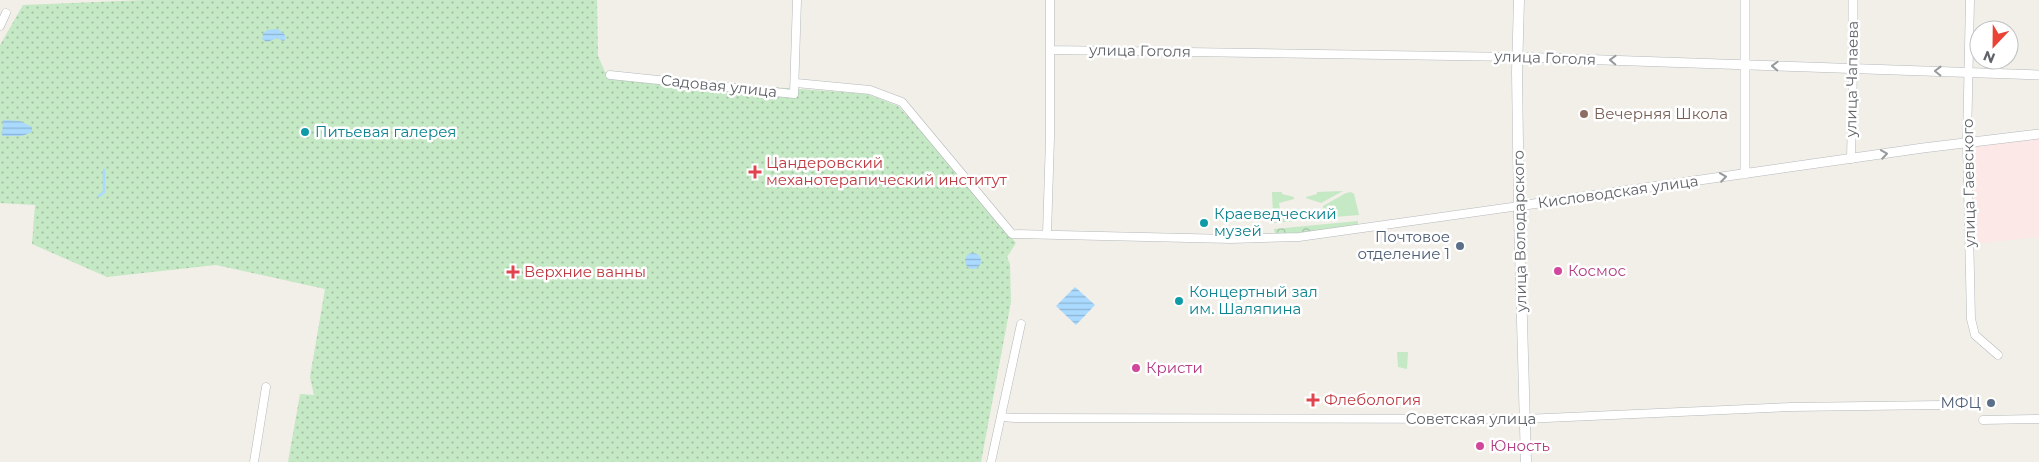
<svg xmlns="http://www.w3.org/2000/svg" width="2039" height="462" font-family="Montserrat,sans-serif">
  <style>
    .medical { fill: #fce8e6 }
    .green { fill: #c5e8c5 }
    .forest { fill: url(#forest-crowns) }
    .park { fill: url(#park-dots) }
    .water { fill: url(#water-rules) }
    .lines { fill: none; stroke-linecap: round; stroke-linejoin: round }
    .stream { stroke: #aadaff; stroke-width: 2.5 }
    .minor-casing { stroke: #b5b8bc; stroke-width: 9 }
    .tertiary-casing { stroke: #b5b8bc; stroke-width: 10 }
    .secondary-casing { stroke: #b6babf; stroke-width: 11 }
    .minor { stroke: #fff; stroke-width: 8 }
    .tertiary { stroke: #fff; stroke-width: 9 }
    .secondary { stroke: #fff; stroke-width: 10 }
    .oneway { stroke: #979a9d }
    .education-dot { fill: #8d6e63; stroke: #fff; stroke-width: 2 }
    .culture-dot { fill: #0f9aa8; stroke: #fff; stroke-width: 2 }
    .health-dot { fill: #e0444e; stroke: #fff; stroke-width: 2 }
    .service-dot { fill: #5c6f8a; stroke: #fff; stroke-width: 2 }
    .hotel-dot { fill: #d1479c; stroke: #fff; stroke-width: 2 }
    .labels { text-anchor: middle; stroke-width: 5; stroke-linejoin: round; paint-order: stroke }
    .street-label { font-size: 15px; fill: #5f6368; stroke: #fff }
    .education-label { font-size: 15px; fill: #785e54; stroke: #fff; text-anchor: start }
    .culture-label { font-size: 15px; fill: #0d838f; stroke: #fff; text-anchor: start }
    .health-label { font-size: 15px; fill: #be3a42; stroke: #fff; text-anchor: start }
    .service-label { font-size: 15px; fill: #4e5e75; stroke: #fff; text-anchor: end }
    .hotel-label { font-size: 15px; fill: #b23c85; stroke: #fff; text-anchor: start }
  </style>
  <defs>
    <pattern id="forest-crowns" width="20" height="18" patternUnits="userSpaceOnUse" patternTransform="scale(1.25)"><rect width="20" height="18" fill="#c5e8c5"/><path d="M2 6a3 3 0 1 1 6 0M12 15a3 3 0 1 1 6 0" fill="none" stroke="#a3c0a4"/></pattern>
    <pattern id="park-dots" width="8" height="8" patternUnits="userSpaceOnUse" patternTransform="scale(1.25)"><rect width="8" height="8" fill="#c5e8c5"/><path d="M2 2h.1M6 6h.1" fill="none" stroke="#a3c0a4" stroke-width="1.8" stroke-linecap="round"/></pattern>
    <pattern id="water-rules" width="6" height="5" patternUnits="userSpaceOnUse" patternTransform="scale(1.25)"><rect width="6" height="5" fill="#aadaff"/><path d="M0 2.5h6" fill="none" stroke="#8eb4d2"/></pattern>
  </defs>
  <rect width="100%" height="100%" fill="#f1efe8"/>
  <path class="medical" d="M2039 138V237L1976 244 1973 147Z"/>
  <path class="green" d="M1343 191 1321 203 1306 198V197L1317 194V192Z
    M1272 192H1282V194L1294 197V199L1279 203 1280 209 1273 215Z
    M1351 192 1354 194 1359 215 1334 217 1323 208V206L1346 193Z
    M1283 211 1295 217V221L1274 223C1274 218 1278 213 1283 211Z
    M1397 352H1408L1407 369 1398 367Z"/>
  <path class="forest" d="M1358 221V225L1298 233 1275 234 1274 229Z"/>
  <path class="park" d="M146 0H597L598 56 605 72 745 85 867 94 898 106 937 148 1016 243 1007 257 1010 264 1011 302 981 462H288L300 394 314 395 310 377 325 289 216 265 107 277 32 244 35 205 0 203V45L23 5Z"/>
  <path class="water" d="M278 29 285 35V40L283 41 277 38 267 42 262 39 263 34 267 30Z
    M3 120 20 121 32 127V132L22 136H2Z
    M965 261a8 8 0 1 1 16 0a8 8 0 1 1-16 0Z
    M1075 287 1095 305 1076 325 1056 306Z"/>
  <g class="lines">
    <path class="stream" d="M99 196 104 192V170"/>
    <g class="minor-casing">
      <path id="minor" d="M1970 0 1967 142 1971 319 1975 335 1998 355
        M0 26 6 13
        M1050 50 1517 57
        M610 75 794 94 797 0
        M796 83 870 90 902 102 1012 234 1231 239 1299 237 1519 206
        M1851 159 1853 69
        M1047 234 1050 138V0
        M1001 417 1015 418 1524 419 1791 407 1942 405
        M1983 420 2039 419
        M254 462 266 387
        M991 462 1021 324"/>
    </g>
    <g class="tertiary-casing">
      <path id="tertiary" d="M1745 0V174
        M1517 57 2039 75
        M1853 69V0
        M1519 206 1923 148 2039 134"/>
    </g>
    <g class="secondary-casing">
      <path id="secondary" d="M1519 0 1517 72 1519 215 1526 462"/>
    </g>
    <use href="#minor" class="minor"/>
    <use href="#tertiary" class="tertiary"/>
    <use href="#secondary" class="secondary"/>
  </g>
  <defs><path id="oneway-chevron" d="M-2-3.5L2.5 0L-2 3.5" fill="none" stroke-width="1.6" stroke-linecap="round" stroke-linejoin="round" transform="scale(1.25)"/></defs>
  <g class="oneway">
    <use href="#oneway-chevron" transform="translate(1613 60) rotate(-178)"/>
    <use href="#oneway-chevron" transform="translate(1775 66) rotate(-178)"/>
    <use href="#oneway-chevron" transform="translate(1938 71) rotate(-179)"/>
    <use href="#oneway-chevron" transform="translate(1884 154) rotate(-9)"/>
    <use href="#oneway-chevron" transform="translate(1723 177) rotate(-8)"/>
  </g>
  <circle class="education-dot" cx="1584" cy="114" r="5"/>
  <g class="culture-dot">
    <circle cx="305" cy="132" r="5"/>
    <circle cx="1204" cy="223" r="5"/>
    <circle cx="1179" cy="301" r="5"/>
  </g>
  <g class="health-dot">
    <path d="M752.5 164.5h5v5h5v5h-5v5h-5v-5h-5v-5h5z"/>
    <path d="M510.5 264.5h5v5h5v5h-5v5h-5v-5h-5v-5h5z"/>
    <path d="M1310.5 392.5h5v5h5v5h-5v5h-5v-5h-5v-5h5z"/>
  </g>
  <g class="service-dot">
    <circle cx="1460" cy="246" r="5"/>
    <circle cx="1991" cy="403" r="5"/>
  </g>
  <g class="hotel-dot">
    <circle cx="1558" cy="271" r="5"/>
    <circle cx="1136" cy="368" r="5"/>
    <circle cx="1480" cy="446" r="5"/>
  </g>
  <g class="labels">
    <g class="street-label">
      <text transform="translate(1140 51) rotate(1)" y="5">улица Гоголя</text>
      <text transform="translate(1545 58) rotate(2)" y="5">улица Гоголя</text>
      <text transform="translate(1852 79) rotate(-89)" y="5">улица Чапаева</text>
      <text transform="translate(719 86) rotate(6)" y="5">Садовая улица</text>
      <text transform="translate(1969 183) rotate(-91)" y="5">улица Гаевского</text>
      <text transform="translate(1618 192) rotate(-8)" y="5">Кисловодская улица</text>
      <text transform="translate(1520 231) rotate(-91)" y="5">улица Володарского</text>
      <text x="1471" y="424">Советская улица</text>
    </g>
    <g class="education-label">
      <text x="1594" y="119">Вечерняя Школа</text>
    </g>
    <g class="culture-label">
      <text x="315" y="137">Питьевая галерея</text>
      <text x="1214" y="219">Краеведческий<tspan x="1214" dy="17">музей</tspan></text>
      <text x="1189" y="297">Концертный зал<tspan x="1189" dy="17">им. Шаляпина</tspan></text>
    </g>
    <g class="health-label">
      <text x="766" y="168">Цандеровский<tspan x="766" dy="17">механотерапический институт</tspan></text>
      <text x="524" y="277">Верхние ванны</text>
      <text x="1324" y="405">Флебология</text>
    </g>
    <g class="service-label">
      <text x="1450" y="242">Почтовое<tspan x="1450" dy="17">отделение 1</tspan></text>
      <text x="1981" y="408">МФЦ</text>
    </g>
    <g class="hotel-label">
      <text x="1568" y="276">Космос</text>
      <text x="1146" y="373">Кристи</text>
      <text x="1490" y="451">Юность</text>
    </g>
  </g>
  <g transform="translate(1994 45) rotate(202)"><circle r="24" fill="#ffffff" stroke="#bfc1c3"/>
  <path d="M0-4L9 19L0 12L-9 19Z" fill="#ea4335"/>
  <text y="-8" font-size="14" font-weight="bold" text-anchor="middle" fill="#5f6368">N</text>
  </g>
</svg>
